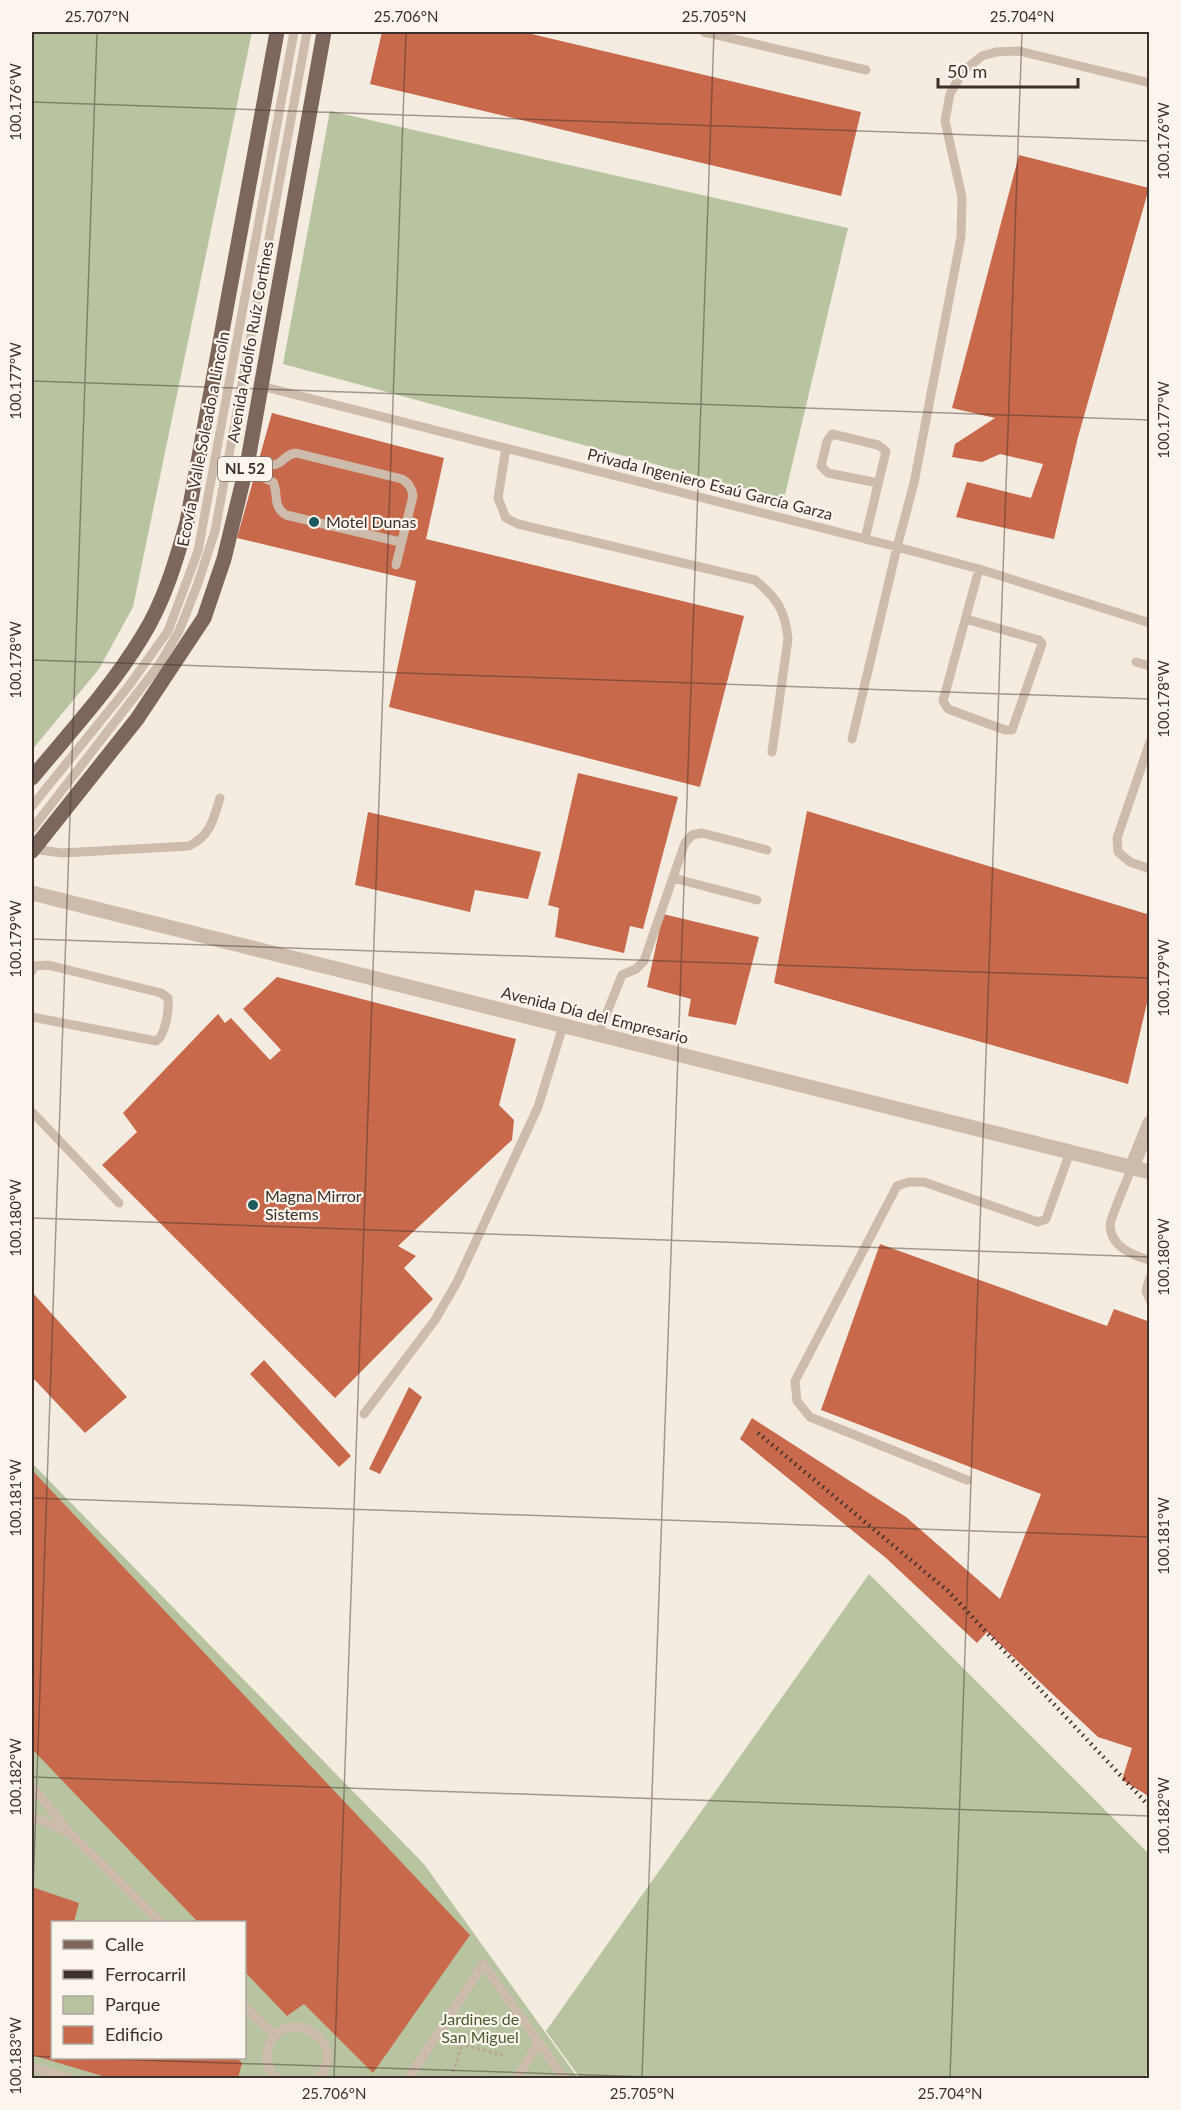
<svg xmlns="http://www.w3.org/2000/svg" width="1181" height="2110" font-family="Lato,sans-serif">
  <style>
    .green { fill: #b8c4a0; fill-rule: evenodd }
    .building { fill: #c8694b }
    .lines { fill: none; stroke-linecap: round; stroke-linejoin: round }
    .path { stroke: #b9a596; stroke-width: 3; stroke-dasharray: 3 3; stroke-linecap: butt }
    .service { stroke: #cdbbac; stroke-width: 9 }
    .minor { stroke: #cdbbac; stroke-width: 15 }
    .tertiary { stroke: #cdbbac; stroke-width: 15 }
    .primary { stroke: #7d675c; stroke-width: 15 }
    .rail { stroke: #3b302b; stroke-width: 4.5; stroke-dasharray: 1.5 4.5; stroke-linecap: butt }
    .ticks { fill: none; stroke: #3b302b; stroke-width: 1.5; stroke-opacity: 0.45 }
    .poi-dot { fill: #1f5a5e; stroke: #fbf5ee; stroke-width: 2 }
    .labels { text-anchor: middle; stroke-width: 4.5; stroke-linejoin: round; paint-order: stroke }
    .shield { fill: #fbf5ee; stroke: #756b66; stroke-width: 1.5 }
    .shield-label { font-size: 15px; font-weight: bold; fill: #3b302b }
    .street-label { font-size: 16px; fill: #3b302b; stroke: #fbf5ee }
    .poi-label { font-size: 16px; fill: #3b302b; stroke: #fbf5ee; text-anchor: start }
    .park-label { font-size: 16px; fill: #4a5a2e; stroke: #fbf5ee }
    .neatline { fill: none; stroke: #3b302b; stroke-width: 2 }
    .ticks-label { font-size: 15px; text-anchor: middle; fill: #3b302b }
  </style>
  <rect width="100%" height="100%" fill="#f4ebe1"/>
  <path class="green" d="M32 32H252L133 607 99 669 32 750Z
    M330 111 848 228 784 499 283 364Z
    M32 1463 424 1864 578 2078H32ZM52 1922H244V2058H52Z
    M869 1574 1149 1854 1150 2066 1145 2078H580L546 2031Z"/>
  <path class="building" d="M382 32H523L861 112 841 196 370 84Z
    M1019 155 1149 188 1078 437 1054 539 956 517 967 482 1031 498 1043 464 1000 454 982 462 952 457 955 444 995 418 952 408Z
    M272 413 444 458 426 539 744 616 700 787 389 707 416 581 237 538Z
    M578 773 678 797 643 929 630 926 624 953 555 937 559 908 548 905Z
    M807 811 1150 915V990L1128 1084 774 983Z
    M368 812 541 852 528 899 475 890 470 912 355 885Z
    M663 914 759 937 736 1025 688 1016 691 999 647 987Z
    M277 977 516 1039 499 1105 514 1120 512 1140 398 1246 416 1256 404 1268 433 1299 335 1398 102 1165 137 1132 123 1113 218 1014 225 1023 231 1018 270 1060 281 1050 243 1009Z
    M880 1244 1107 1326 1114 1309 1150 1322V1797L1122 1780 1132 1748 1098 1737 987 1632 977 1643 886 1558 740 1439 752 1418 906 1517 1000 1599 1041 1494 821 1410Z
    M32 1292 127 1397 85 1433 32 1377Z
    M264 1360 351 1456 339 1467 250 1374Z
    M409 1387 422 1397 380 1474 369 1469Z
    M32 1470 470 1935 373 2073 304 2004 287 2016 244 1971V1922H198L32 1749Z
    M32 1887 79 1903 74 1922H52V2058H237L242 2063 238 2078H109L32 2055Z"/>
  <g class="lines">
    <path class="path" d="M448 2041 506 2056
      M451 2078 462 2044"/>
    <path class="service" d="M704 32 866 70
      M261 386 897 547 979 569 1150 623
      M506 448 498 498 506 518 518 524 755 580C777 598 785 610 788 639L772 752
      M248 460C256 462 271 468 279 463 286 458 287 454 296 453L402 479C409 483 412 488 413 496L396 565
      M244 473 264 478 273 482C279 495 272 506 286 515L400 542
      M865 539 886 451 878 445 832 434 827 441 821 466 828 473 878 483
      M966 619 1039 640 1042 644 1012 730H1005L948 709 943 701 979 569
      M1136 662 1150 666
      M852 739 897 547 914 483 961 237 962 197 945 121 950 94 963 71 982 56 996 52 1019 51 1150 83
      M1150 742 1117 838 1118 852 1130 862 1150 869
      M32 806 128 687 168 631 198 551 294 32
      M32 829 159 665 179 631 197 586 215 531 307 32
      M33 849 62 853 189 846C211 835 213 820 220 798
      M673 878 757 900
      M32 971 34 966 48 965 161 993 168 998C169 1009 166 1035 156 1041L32 1017
      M598 1035 622 975 636 969 644 961 685 843 692 835 702 833 767 850
      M32 1112 119 1203
      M1132 1167C1128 1178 1111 1216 1110 1225 1110 1246 1133 1256 1150 1260
      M1150 1277 1146 1291 1150 1300
      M364 1414 435 1320 457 1282 538 1107 563 1026
      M967 1480 810 1417 797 1401 795 1381 897 1186 909 1182H924L1038 1222 1046 1219 1070 1152
      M32 1786 71 1834 32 1816
      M71 1834 160 1922
      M244 2006 275 2036
      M32 2067 70 2078
      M276 2078C268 2070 265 2059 268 2048 283 2001 353 2042 318 2078
      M409 2078 483 1964 564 2078
      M517 2078 539 2042"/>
    <path class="minor" d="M1132 1167 1150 1123"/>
    <path class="tertiary" d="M32 893 1150 1172"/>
    <path class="primary" d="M32 778C70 732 111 688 142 637 164 602 176 561 187 522L277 32
      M32 851 137 719 204 618 224 559 248 460 324 32"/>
    <path class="rail" d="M758 1433 948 1591 1150 1807"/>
  </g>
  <path class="ticks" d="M32 102 1150 141M32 381 1150 420M32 660 1150 699M32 939 1150 978M32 1218 1150 1257M32 1498 1150 1537M32 1777 1150 1816M32 1921 97 32M32 2056 52 2057M79 2058 680 2078M334 2078 406 32M642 2078 714 32M950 2078 1022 32"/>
  <g class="poi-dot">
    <circle cx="314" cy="522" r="6"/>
    <circle cx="253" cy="1205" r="6"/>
  </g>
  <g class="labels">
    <rect class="shield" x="218" y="457" width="54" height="24" rx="4.5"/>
    <g class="shield-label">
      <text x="245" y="474">NL 52</text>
    </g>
    <g class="street-label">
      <text transform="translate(250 342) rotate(-80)" y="6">Avenida Adolfo Ruíz Cortines</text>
      <text transform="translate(203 439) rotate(-79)" y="6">Ecovía - Valle Soleado a Lincoln</text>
      <text transform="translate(710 484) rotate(14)" y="6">Privada Ingeniero Esaú García Garza</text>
      <text transform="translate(595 1015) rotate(14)" y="6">Avenida Día del Empresario</text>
    </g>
    <g class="poi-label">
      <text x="326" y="528">Motel Dunas</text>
      <text x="265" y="1202">Magna Mirror<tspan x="265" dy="18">Sistems</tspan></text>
    </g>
    <g class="park-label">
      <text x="480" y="2025">Jardines de<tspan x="480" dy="18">San Miguel</tspan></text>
    </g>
  </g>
  <rect width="1181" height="2110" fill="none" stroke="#fbf5ee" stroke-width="66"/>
  <rect x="51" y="1921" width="195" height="138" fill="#fbf5ee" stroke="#aea6a0" stroke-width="1.5"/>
  <rect x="63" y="1940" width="30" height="9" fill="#7d675c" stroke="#aea6a0" stroke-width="1.5"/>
  <text x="105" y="1951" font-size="18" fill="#3b302b">Calle</text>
  <rect x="63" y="1970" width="30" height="9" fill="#3b302b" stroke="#aea6a0" stroke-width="1.5"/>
  <text x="105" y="1981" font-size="18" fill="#3b302b">Ferrocarril</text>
  <rect x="63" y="1996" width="30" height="18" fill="#b8c4a0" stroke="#aea6a0" stroke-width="1.5"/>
  <text x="105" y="2011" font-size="18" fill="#3b302b">Parque</text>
  <rect x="63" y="2026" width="30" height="18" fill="#c8694b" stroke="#aea6a0" stroke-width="1.5"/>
  <text x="105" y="2041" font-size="18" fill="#3b302b">Edificio</text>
  <path d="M938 78v9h140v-9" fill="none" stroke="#3b302b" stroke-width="3"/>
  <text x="947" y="78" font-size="18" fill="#3b302b" stroke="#fbf5ee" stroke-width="4.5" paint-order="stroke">50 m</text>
  <rect x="33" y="33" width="1115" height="2044" class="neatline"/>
  <g class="ticks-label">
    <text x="97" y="22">25.707°N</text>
    <text x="406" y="22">25.706°N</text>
    <text x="714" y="22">25.705°N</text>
    <text x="1022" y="22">25.704°N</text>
    <text transform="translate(16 102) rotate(-90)" y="5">100.176°W</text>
    <text transform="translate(1164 141) rotate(-90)" y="5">100.176°W</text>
    <text transform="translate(16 381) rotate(-90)" y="5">100.177°W</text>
    <text transform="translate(1164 420) rotate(-90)" y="5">100.177°W</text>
    <text transform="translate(16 660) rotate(-90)" y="5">100.178°W</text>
    <text transform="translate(1164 699) rotate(-90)" y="5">100.178°W</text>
    <text transform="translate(16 939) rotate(-90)" y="5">100.179°W</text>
    <text transform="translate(1164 978) rotate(-90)" y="5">100.179°W</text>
    <text transform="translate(16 1218) rotate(-90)" y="5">100.180°W</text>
    <text transform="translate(1164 1257) rotate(-90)" y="5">100.180°W</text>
    <text transform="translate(16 1498) rotate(-90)" y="5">100.181°W</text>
    <text transform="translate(1164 1536) rotate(-90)" y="5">100.181°W</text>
    <text transform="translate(16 1777) rotate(-90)" y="5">100.182°W</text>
    <text transform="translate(1164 1816) rotate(-90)" y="5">100.182°W</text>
    <text transform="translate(16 2056) rotate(-90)" y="5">100.183°W</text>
    <text x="334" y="2099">25.706°N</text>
    <text x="642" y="2099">25.705°N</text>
    <text x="950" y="2099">25.704°N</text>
  </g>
</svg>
